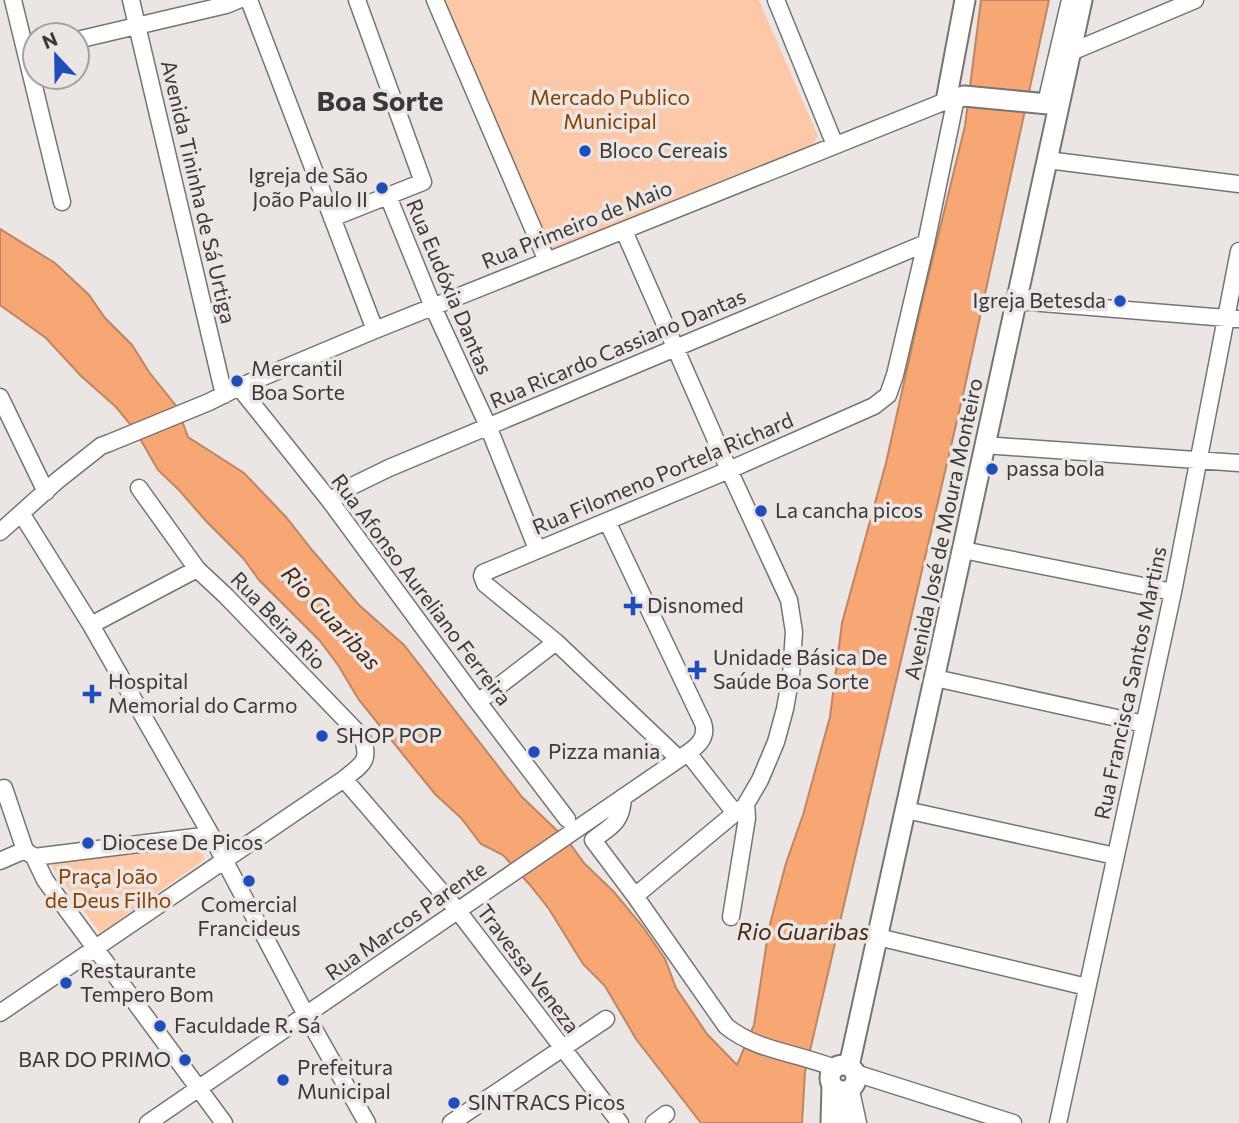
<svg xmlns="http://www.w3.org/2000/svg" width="1239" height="1123" font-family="Commissioner,sans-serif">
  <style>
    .green { fill: #fcc8a7 }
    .water { fill: #f6a774; stroke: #be8662; stroke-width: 2 }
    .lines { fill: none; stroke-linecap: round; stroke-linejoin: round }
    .minor-casing { stroke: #787471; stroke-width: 19 }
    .major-casing { stroke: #787471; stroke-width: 23 }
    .minor { stroke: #fff; stroke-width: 16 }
    .major { stroke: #fff; stroke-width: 19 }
    .poi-dot { fill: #1f4dba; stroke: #ebe6e3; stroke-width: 2.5 }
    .labels { text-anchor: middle; stroke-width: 7; stroke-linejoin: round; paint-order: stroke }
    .park-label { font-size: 21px; fill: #864000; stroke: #ebe6e3 }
    .poi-label { font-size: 21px; fill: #3b3938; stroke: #ebe6e3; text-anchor: start }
    .street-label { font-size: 21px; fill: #3b3938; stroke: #ebe6e3 }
    .water-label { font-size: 23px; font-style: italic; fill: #482913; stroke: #ebe6e3 }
    .district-label { font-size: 28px; font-weight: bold; fill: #3b3938; stroke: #ebe6e3 }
  </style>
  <rect width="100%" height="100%" fill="#ebe6e3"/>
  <path class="green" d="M441 0H759L818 136 810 148 550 254Z
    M195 843 201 850 205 859 100 933 52 867 54 863Z"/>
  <path class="water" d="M981 0H1049L965 386 805 1072 802 1123H701L636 1039 605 986 583 964 549 909 530 885 503 855 481 844 461 818 435 794 359 700 338 665 320 641 259 580 243 558 206 521 179 490 158 470 135 430 116 407 81 376 46 338 0 305V229L55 263 89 295 105 318 132 345 149 372 177 407 188 437 244 473 286 517 312 550 359 605 404 645 522 797 568 841 584 863 614 892 643 927 665 959 676 988 707 1034 737 1065 754 1025 769 928 786 863 803 815 830 717 842 623 886 463 922 302 965 126Z"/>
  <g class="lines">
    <g class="minor-casing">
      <path id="minor" d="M13 0 62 202
        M131 0 224 395
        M249 0 375 330
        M435 0 547 261
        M776 0 835 145
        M77 40 226 5 238 0
        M1057 61 1071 52 1195 0
        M1046 103 1070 0
        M1047 160 1239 184
        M388 196 433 307 488 426 537 549
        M332 218 423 182 357 0
        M624 231 729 470 789 600 794 632 791 675 785 709 776 742 760 780 746 804 747 818 731 917
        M1017 301 1239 319
        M239 387 330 501 478 702 567 819
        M0 397 46 492
        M984 445 1239 463
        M330 501 352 486 389 468 926 243
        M21 513 91 625 211 835 306 1015 367 1123
        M0 532 58 480 101 446 109 443 209 402 239 387 375 330 946 101
        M963 550 1173 592
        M91 625 197 569
        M935 678 1144 724
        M478 702 556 642
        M688 753 735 813 742 808
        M679 759 556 642 485 584 482 576 483 573 729 470 874 406 888 395 895 375 926 243 956 98
        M344 779 458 911 620 1123
        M4 788 25 850 34 857 45 880 224 1123
        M623 797C622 823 611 826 593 840L635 896 726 1026C756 1051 799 1053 834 1068
        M906 810 1115 856
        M34 857 211 835
        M0 861 25 850
        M635 896 735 813
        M878 937 1087 987
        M0 1013 344 779C362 764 371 762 362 737L226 596 197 569 139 488
        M855 1073 1013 1123
        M851 1091 858 1123
        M148 1123 679 759C692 750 709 741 703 723L607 521
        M451 1123 606 1019
        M654 1123 666 1114
        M1058 1123 1173 592 1239 251"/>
    </g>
    <g class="major-casing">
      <path id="major" d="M965 0 946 101 964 96 1059 105
        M830 1078a13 13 0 1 1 26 0a13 13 0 1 1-26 0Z
        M849 1066C928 711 1004 355 1082 0
        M831 1123 832 1085
        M843 1123 851 1089"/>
    </g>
    <use href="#minor" class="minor"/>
    <use href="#major" class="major"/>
  </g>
  <g class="poi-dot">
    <circle cx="585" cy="151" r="7"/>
    <circle cx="382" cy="188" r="7"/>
    <circle cx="1120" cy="301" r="7"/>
    <circle cx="237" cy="381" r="7"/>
    <circle cx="992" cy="469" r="7"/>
    <circle cx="761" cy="511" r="7"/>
    <path d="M629.5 595.5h7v7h7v7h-7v7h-7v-7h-7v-7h7z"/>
    <path d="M693.5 659.5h7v7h7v7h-7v7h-7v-7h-7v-7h7z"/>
    <path d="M88.5 683.5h7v7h7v7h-7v7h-7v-7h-7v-7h7z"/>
    <circle cx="322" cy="736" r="7"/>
    <circle cx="534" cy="752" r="7"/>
    <circle cx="88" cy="843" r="7"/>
    <circle cx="249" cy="881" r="7"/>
    <circle cx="66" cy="983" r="7"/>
    <circle cx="160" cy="1026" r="7"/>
    <circle cx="185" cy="1060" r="7"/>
    <circle cx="283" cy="1080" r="7"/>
    <circle cx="454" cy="1103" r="7"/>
  </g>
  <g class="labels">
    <g class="park-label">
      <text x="610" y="105">Mercado Publico<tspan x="610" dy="24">Municipal</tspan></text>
      <text x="108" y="884">Praça João<tspan x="108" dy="24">de Deus Filho</tspan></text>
    </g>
    <g class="poi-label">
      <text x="599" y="158">Bloco Cereais</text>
      <text x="368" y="183" text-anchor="end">Igreja de São<tspan x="368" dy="24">João Paulo II</tspan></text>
      <text x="1106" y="308" text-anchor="end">Igreja Betesda</text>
      <text x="251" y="376">Mercantil<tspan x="251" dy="24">Boa Sorte</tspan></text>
      <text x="1006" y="476">passa bola</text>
      <text x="775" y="518">La cancha picos</text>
      <text x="647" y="613">Disnomed</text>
      <text x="713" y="665">Unidade Básica De<tspan x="713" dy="24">Saúde Boa Sorte</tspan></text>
      <text x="108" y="689">Hospital<tspan x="108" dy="24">Memorial do Carmo</tspan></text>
      <text x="336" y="743">SHOP POP</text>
      <text x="548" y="759">Pizza mania</text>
      <text x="102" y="850">Diocese De Picos</text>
      <text x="249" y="912" text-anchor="middle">Comercial<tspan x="249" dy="24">Francideus</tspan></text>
      <text x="80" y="978">Restaurante<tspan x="80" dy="24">Tempero Bom</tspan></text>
      <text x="174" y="1033">Faculdade R. Sá</text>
      <text x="171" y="1067" text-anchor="end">BAR DO PRIMO</text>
      <text x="297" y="1075">Prefeitura<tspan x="297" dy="24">Municipal</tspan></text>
      <text x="468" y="1110">SINTRACS Picos</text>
    </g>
    <g class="street-label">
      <text transform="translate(198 192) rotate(77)" y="7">Avenida Tininha de Sá Urtiga</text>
      <text transform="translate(577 225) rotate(-22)" y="7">Rua Primeiro de Maio</text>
      <text transform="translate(449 287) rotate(67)" y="7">Rua Eudóxia Dantas</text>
      <text transform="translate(618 349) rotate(-23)" y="7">Rua Ricardo Cassiano Dantas</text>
      <text transform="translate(663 474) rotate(-23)" y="7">Rua Filomeno Portela Richard</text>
      <text transform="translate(944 529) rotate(-78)" y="7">Avenida José de Moura Monteiro</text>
      <text transform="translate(421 590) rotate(53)" y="7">Rua Afonso Aureliano Ferreira</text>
      <text transform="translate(278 621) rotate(46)" y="7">Rua Beira Rio</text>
      <text transform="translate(1131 683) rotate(-78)" y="7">Rua Francisca Santos Martins</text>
      <text transform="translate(406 921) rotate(-35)" y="7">Rua Marcos Parente</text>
      <text transform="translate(528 969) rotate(53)" y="7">Travessa Veneza</text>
    </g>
    <g class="water-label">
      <text transform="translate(331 618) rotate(47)" y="8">Rio Guaribas</text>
      <text x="803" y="940">Rio Guaribas</text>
    </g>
    <g class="district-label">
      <text x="380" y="111">Boa Sorte</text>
    </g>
  </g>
  <g transform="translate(56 56) rotate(338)"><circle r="33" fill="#ebe6e3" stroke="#a5a19f" stroke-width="2"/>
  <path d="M0-5L12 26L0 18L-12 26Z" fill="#1f4dba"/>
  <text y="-10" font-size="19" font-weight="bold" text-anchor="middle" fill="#3b3938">N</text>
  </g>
</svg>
